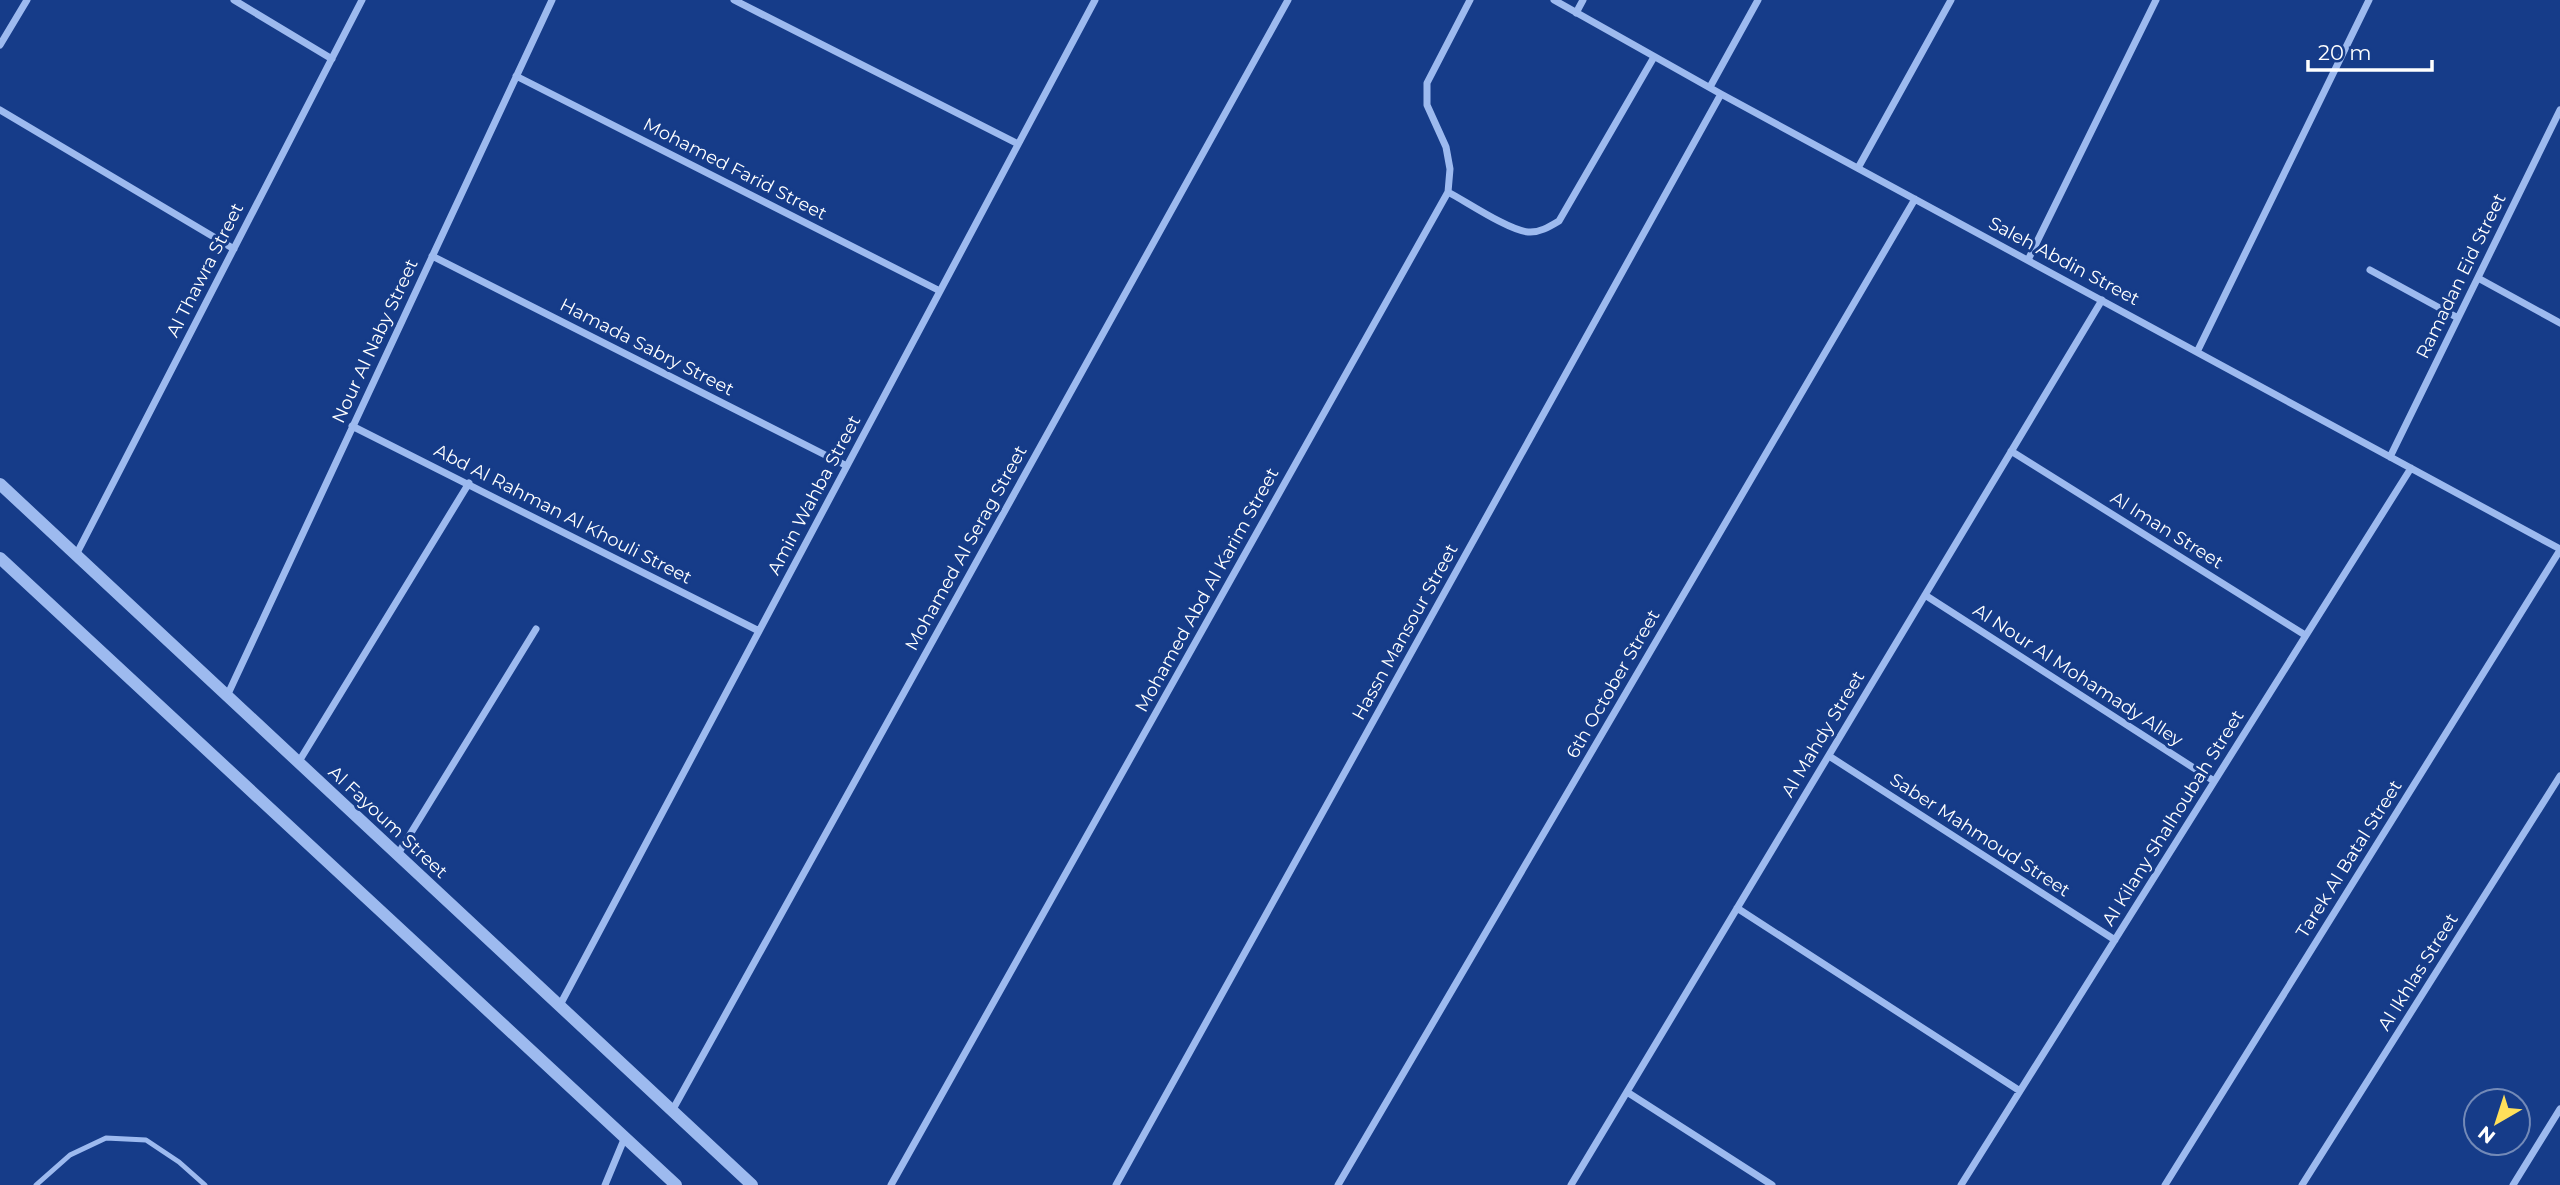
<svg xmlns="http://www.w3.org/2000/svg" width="2560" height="1185" font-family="Montserrat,sans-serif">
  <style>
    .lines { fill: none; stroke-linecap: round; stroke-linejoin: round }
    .service { stroke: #9dbaef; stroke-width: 5 }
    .minor { stroke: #9dbaef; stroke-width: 7 }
    .tertiary { stroke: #9dbaef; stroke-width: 12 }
    .labels { text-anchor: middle; stroke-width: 6; stroke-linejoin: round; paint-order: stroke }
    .street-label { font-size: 18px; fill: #fff; stroke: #163c89 }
  </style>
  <rect width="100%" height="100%" fill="#163c89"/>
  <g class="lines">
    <path class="service" d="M36 1185 70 1155 106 1138 146 1140 179 1162 205 1185"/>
    <path class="minor" d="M234 0 332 59
      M734 0 1018 144
      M1554 0 1721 94 2560 549
      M1576 13 1583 0
      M0 45 27 0
      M516 76 940 291
      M1710 87 1758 0
      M0 110 234 249
      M1858 168 1951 0
      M1448 192C1467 202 1508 230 1528 232 1539 233 1549 227 1559 221L1654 57
      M432 256 847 466
      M2028 260 2156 0
      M2370 270 2458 318
      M2478 278 2560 323
      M2197 352 2369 0
      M352 426 759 631
      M2011 451 2305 635
      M2390 457 2560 110
      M76 555 362 0
      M1925 595 2214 781
      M227 696 552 0
      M1829 756 2115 940
      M298 763 469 483
      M398 854 536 629
      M1737 908 2020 1091
      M560 1005 1095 0
      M1627 1092 1772 1185
      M672 1111 1288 0
      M605 1185 625 1137
      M891 1185 1448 192 1450 169 1446 147 1427 105V83L1470 0
      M1116 1185 1721 94
      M1338 1185 1915 199
      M1571 1185 2102 300
      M1961 1185 2411 468
      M2165 1185 2560 550
      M2302 1185 2560 776
      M2513 1185 2560 1109"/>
    <path class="tertiary" d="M0 484 752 1185
      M0 558 676 1185"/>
  </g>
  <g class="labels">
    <g class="street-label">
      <text transform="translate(735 169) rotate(27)" y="6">Mohamed Farid Street</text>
      <text transform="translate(2064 261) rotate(28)" y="6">Saleh Abdin Street</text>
      <text transform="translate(205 270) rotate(-63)" y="6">Al Thawra Street</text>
      <text transform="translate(2461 276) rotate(-64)" y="6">Ramadan Eid Street</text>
      <text transform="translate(375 341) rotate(-65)" y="6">Nour Al Naby Street</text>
      <text transform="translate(647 347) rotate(27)" y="6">Hamada Sabry Street</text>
      <text transform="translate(814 495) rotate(-62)" y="6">Amin Wahba Street</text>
      <text transform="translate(563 514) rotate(27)" y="6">Abd Al Rahman Al Khouli Street</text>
      <text transform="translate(2167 530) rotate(32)" y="6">Al Iman Street</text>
      <text transform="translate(966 548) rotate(-61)" y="6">Mohamed Al Serag Street</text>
      <text transform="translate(1207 590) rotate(-61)" y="6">Mohamed Abd Al Karim Street</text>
      <text transform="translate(1405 632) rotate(-61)" y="6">Hassn Mansour Street</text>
      <text transform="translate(2078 675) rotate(33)" y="6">Al Nour Al Mohamady Alley</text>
      <text transform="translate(1613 684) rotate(-60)" y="6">6th October Street</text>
      <text transform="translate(1823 734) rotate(-59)" y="6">Al Mahdy Street</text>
      <text transform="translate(2173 818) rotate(-58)" y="6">Al Kilany Shalhoubah Street</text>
      <text transform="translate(388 822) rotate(43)" y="6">Al Fayoum Street</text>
      <text transform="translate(1980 835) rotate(33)" y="6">Saber Mahmoud Street</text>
      <text transform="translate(2349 859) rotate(-58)" y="6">Tarek Al Batal Street</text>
      <text transform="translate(2418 972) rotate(-58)" y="6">Al Ikhlas Street</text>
    </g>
  </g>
  <g transform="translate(2497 1122) rotate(219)"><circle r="33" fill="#163c89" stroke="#738ab8" stroke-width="2"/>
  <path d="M0-5L12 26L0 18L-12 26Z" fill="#ffe05a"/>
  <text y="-10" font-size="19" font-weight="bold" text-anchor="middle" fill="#ffffff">N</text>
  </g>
  <path d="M2308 60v10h124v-10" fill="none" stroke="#ffffff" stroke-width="3.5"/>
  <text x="2318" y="60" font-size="21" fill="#ffffff" stroke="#163c89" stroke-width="5" paint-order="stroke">20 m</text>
</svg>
